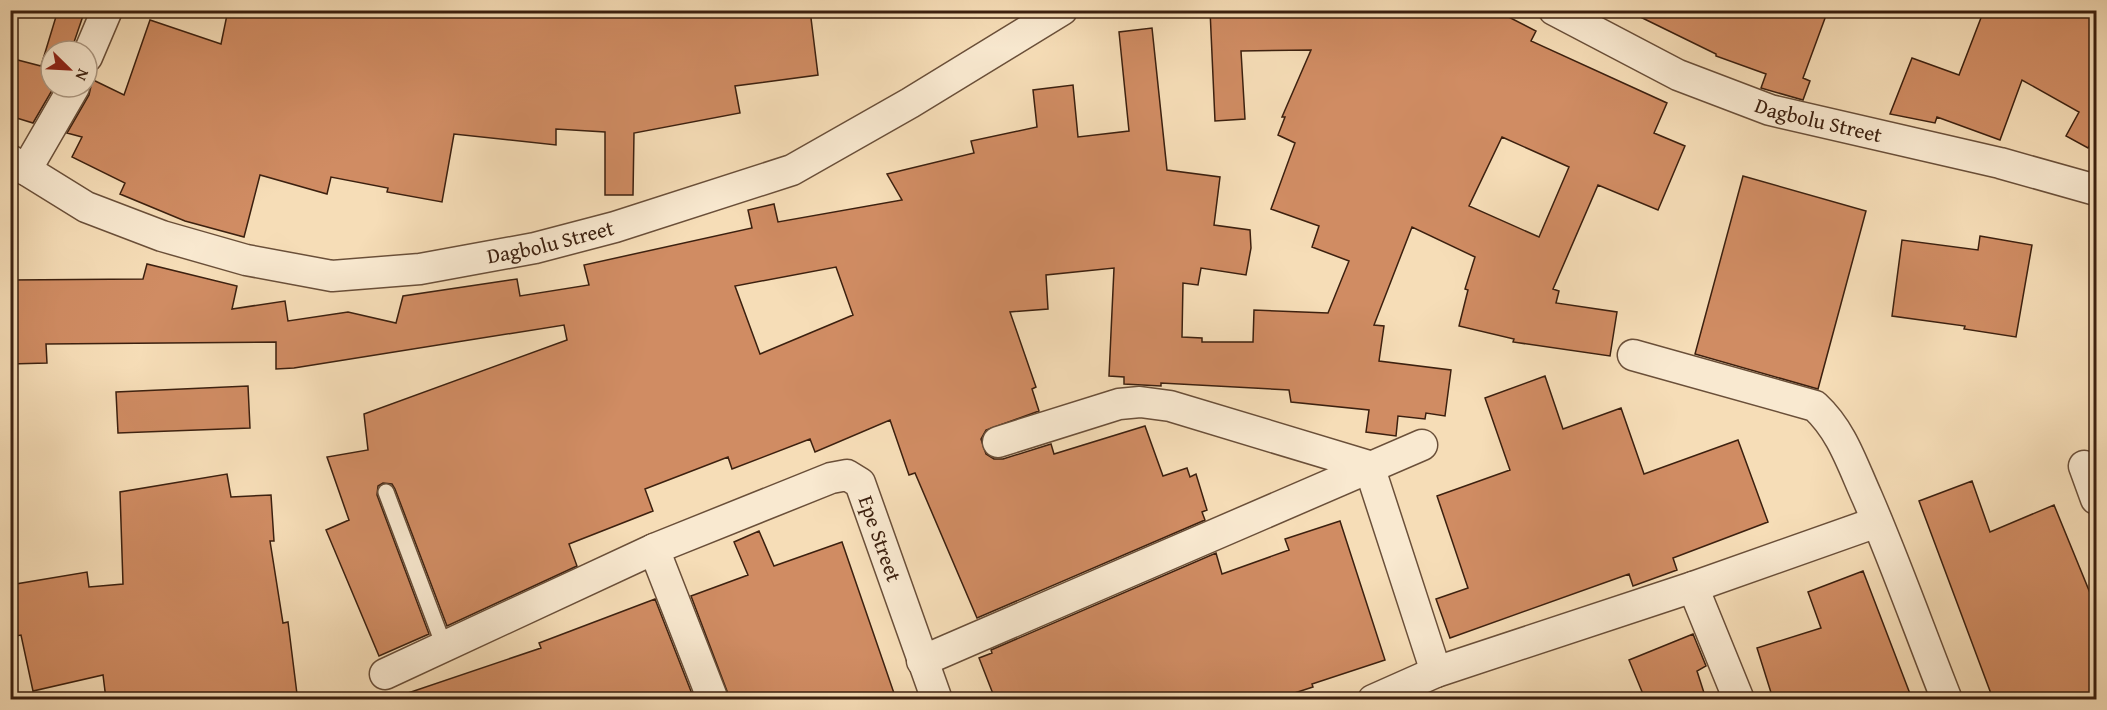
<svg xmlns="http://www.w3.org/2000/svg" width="2107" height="710" font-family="'Gentium Book Plus',serif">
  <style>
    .building { fill: #d08c63; stroke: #3c200f; stroke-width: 1.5; fill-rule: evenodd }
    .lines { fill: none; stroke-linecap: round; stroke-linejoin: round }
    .service-casing { stroke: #6a4f39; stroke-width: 18 }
    .minor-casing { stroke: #6a4f39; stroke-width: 33 }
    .service { stroke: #f9e9d0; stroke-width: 15 }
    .minor { stroke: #f9e9d0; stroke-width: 30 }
    .labels { text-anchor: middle; stroke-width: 4.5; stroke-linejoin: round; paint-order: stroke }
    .street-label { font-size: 21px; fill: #3c200f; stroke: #f9e9d0 }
  </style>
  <rect width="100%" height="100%" fill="#f6ddb7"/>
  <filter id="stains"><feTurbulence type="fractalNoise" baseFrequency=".00333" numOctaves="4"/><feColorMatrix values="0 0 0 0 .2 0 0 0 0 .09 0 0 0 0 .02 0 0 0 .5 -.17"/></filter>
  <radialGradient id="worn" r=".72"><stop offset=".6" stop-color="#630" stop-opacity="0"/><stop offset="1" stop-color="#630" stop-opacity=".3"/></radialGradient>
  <path class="building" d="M58 10H85L71 51H51V87H54L33 123 10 116V58L41 66Z
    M228 10H810L818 75 735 86 740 113 634 133 633 195H605V132L556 129V145L454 134 442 202 387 192 388 188 331 177 327 194 260 175 244 237 185 221 120 194 125 183 72 157 82 137 67 133 89 95 91 86 89 78 124 95 150 20 221 44Z
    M1210 10H1495L1536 31 1531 41 1667 103 1654 133 1685 146 1658 210 1598 185 1553 289 1559 291 1556 303 1617 312 1610 356 1513 342 1514 339 1459 326 1468 290 1465 289 1475 257 1412 227 1374 325 1384 326 1379 361 1451 370 1445 416 1426 413 1425 419 1398 416 1396 436 1366 432 1369 410 1291 402 1289 390 1161 383V386L1124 384V377L1109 376 1114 268 1046 275 1048 309 1010 312 1036 387 1032 389 1039 411 986 430 981 439 986 454 994 459H1003L1051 444 1054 454 1145 426 1163 476 1187 468 1190 477 1196 474 1207 510 1202 512 1205 520 977 618 915 473 909 475 890 420 815 452 810 439 732 469 728 457 645 489 653 511 569 544 577 566 447 626 395 489 392 484 383 483 378 486 377 495 429 634 379 656 326 530 349 520 327 457 368 450 364 414 567 340 564 325 294 368 276 369V342L46 344 47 363 10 364V280L143 279 147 264 237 286 232 309 285 301 288 321 348 312 396 323 403 296 517 279 520 296 589 285 584 265 752 228 748 210 774 204 778 222 902 200 887 174 974 153 971 141 1037 127 1033 90 1073 85 1078 137 1129 131 1119 32 1152 28 1167 170 1220 177 1214 225 1250 230 1251 248 1246 275 1201 268 1198 285 1183 283 1182 337 1202 338V342H1253L1254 310 1328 313 1349 261 1312 247 1319 226 1271 209 1295 143 1278 135 1285 117H1282L1311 50 1241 51 1245 119 1215 121ZM1502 137 1569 167 1539 237 1469 206ZM836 267 853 315 760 354 735 286Z
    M1626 10H1828L1803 78 1810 81 1803 100 1761 88 1766 74 1716 56V54Z
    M1984 10H2097V133L2088 148 2066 136 2079 112 2022 80 2000 140 1937 117 1935 123 1890 114 1912 58 1959 75Z
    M1743 176 1866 211 1818 389 1695 354Z
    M1980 236 2032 245 2016 337 1964 329 1965 326 1892 316 1902 240 1978 250Z
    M1545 376 1563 429 1621 408 1644 474 1738 440 1768 522 1673 558 1677 570 1633 586 1629 574 1450 638 1436 599 1468 588 1437 496 1510 470 1485 398Z
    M248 386 250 428 118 433 116 392Z
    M227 474 231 497 271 495 274 541H270L283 623 288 622 297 694 257 699H106L103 675 33 691 21 635 10 637V585L87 572 89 587 123 584 120 492Z
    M1972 481 1990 532 2054 505 2097 610V699H1993L1919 501Z
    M1340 521 1385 660 1312 684 1313 687 1276 699H995L979 658 992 653 991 650 1216 553 1222 574 1289 550 1285 539Z
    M759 531 774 566 842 542 896 699H730L691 596 748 575 734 542Z
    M1863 571 1912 699H1773L1757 648 1821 628 1808 592Z
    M655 599 694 699H403L402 695 541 648 539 643Z
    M1693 634 1706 666 1697 671 1706 699H1645L1629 660Z"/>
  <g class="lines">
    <g class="service-casing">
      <path id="service" d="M386 492 444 646"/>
    </g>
    <g class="minor-casing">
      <g id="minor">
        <path id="s1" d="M1554 10 1678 75 1770 110 2000 163 2096 190"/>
        <path d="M87 57 107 10"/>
        <path id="s2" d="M10 160 86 207 162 236 246 260 332 276 420 269 535 248 615 227 792 170 910 103 1062 10"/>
        <path d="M26 170 74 87"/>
        <path d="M1633 355 1815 406C1842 431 1852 464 1867 497 1896 564 1920 632 1947 700"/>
        <path d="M998 442 1119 404 1140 402 1170 406 1369 466 1436 672"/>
        <path d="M2084 466 2096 499"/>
        <path d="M654 549 713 700"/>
        <path d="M1693 587 1739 700"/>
        <path d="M922 661 1422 445"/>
        <path id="s3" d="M385 674 654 549 831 478 847 475 860 483 937 700"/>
        <path d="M1373 700 1436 672 1693 587 1877 522"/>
      </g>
    </g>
    <use href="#service" class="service"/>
    <use href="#minor" class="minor"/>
  </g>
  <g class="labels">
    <g class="street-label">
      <text dy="7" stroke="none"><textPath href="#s1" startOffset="288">Dagbolu Street</textPath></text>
      <text dy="7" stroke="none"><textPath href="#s2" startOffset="567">Dagbolu Street</textPath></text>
      <text dy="7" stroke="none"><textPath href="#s3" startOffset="578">Epe Street</textPath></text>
    </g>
  </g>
  <rect width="2107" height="710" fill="none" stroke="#f6ddb7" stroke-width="36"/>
  <rect x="12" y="12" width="2083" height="686" fill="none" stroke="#3c200f" stroke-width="3"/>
  <rect x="18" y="18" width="2071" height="674" fill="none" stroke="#3c200f" stroke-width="1.5"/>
  <g transform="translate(69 69) rotate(114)"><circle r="28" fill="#f9e9d0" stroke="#ad9983" stroke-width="1.5"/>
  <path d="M0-4.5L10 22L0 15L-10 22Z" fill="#8f2418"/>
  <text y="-9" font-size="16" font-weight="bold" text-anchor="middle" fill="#3c200f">N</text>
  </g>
  <rect width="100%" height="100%" filter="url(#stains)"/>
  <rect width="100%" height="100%" fill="url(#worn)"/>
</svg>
